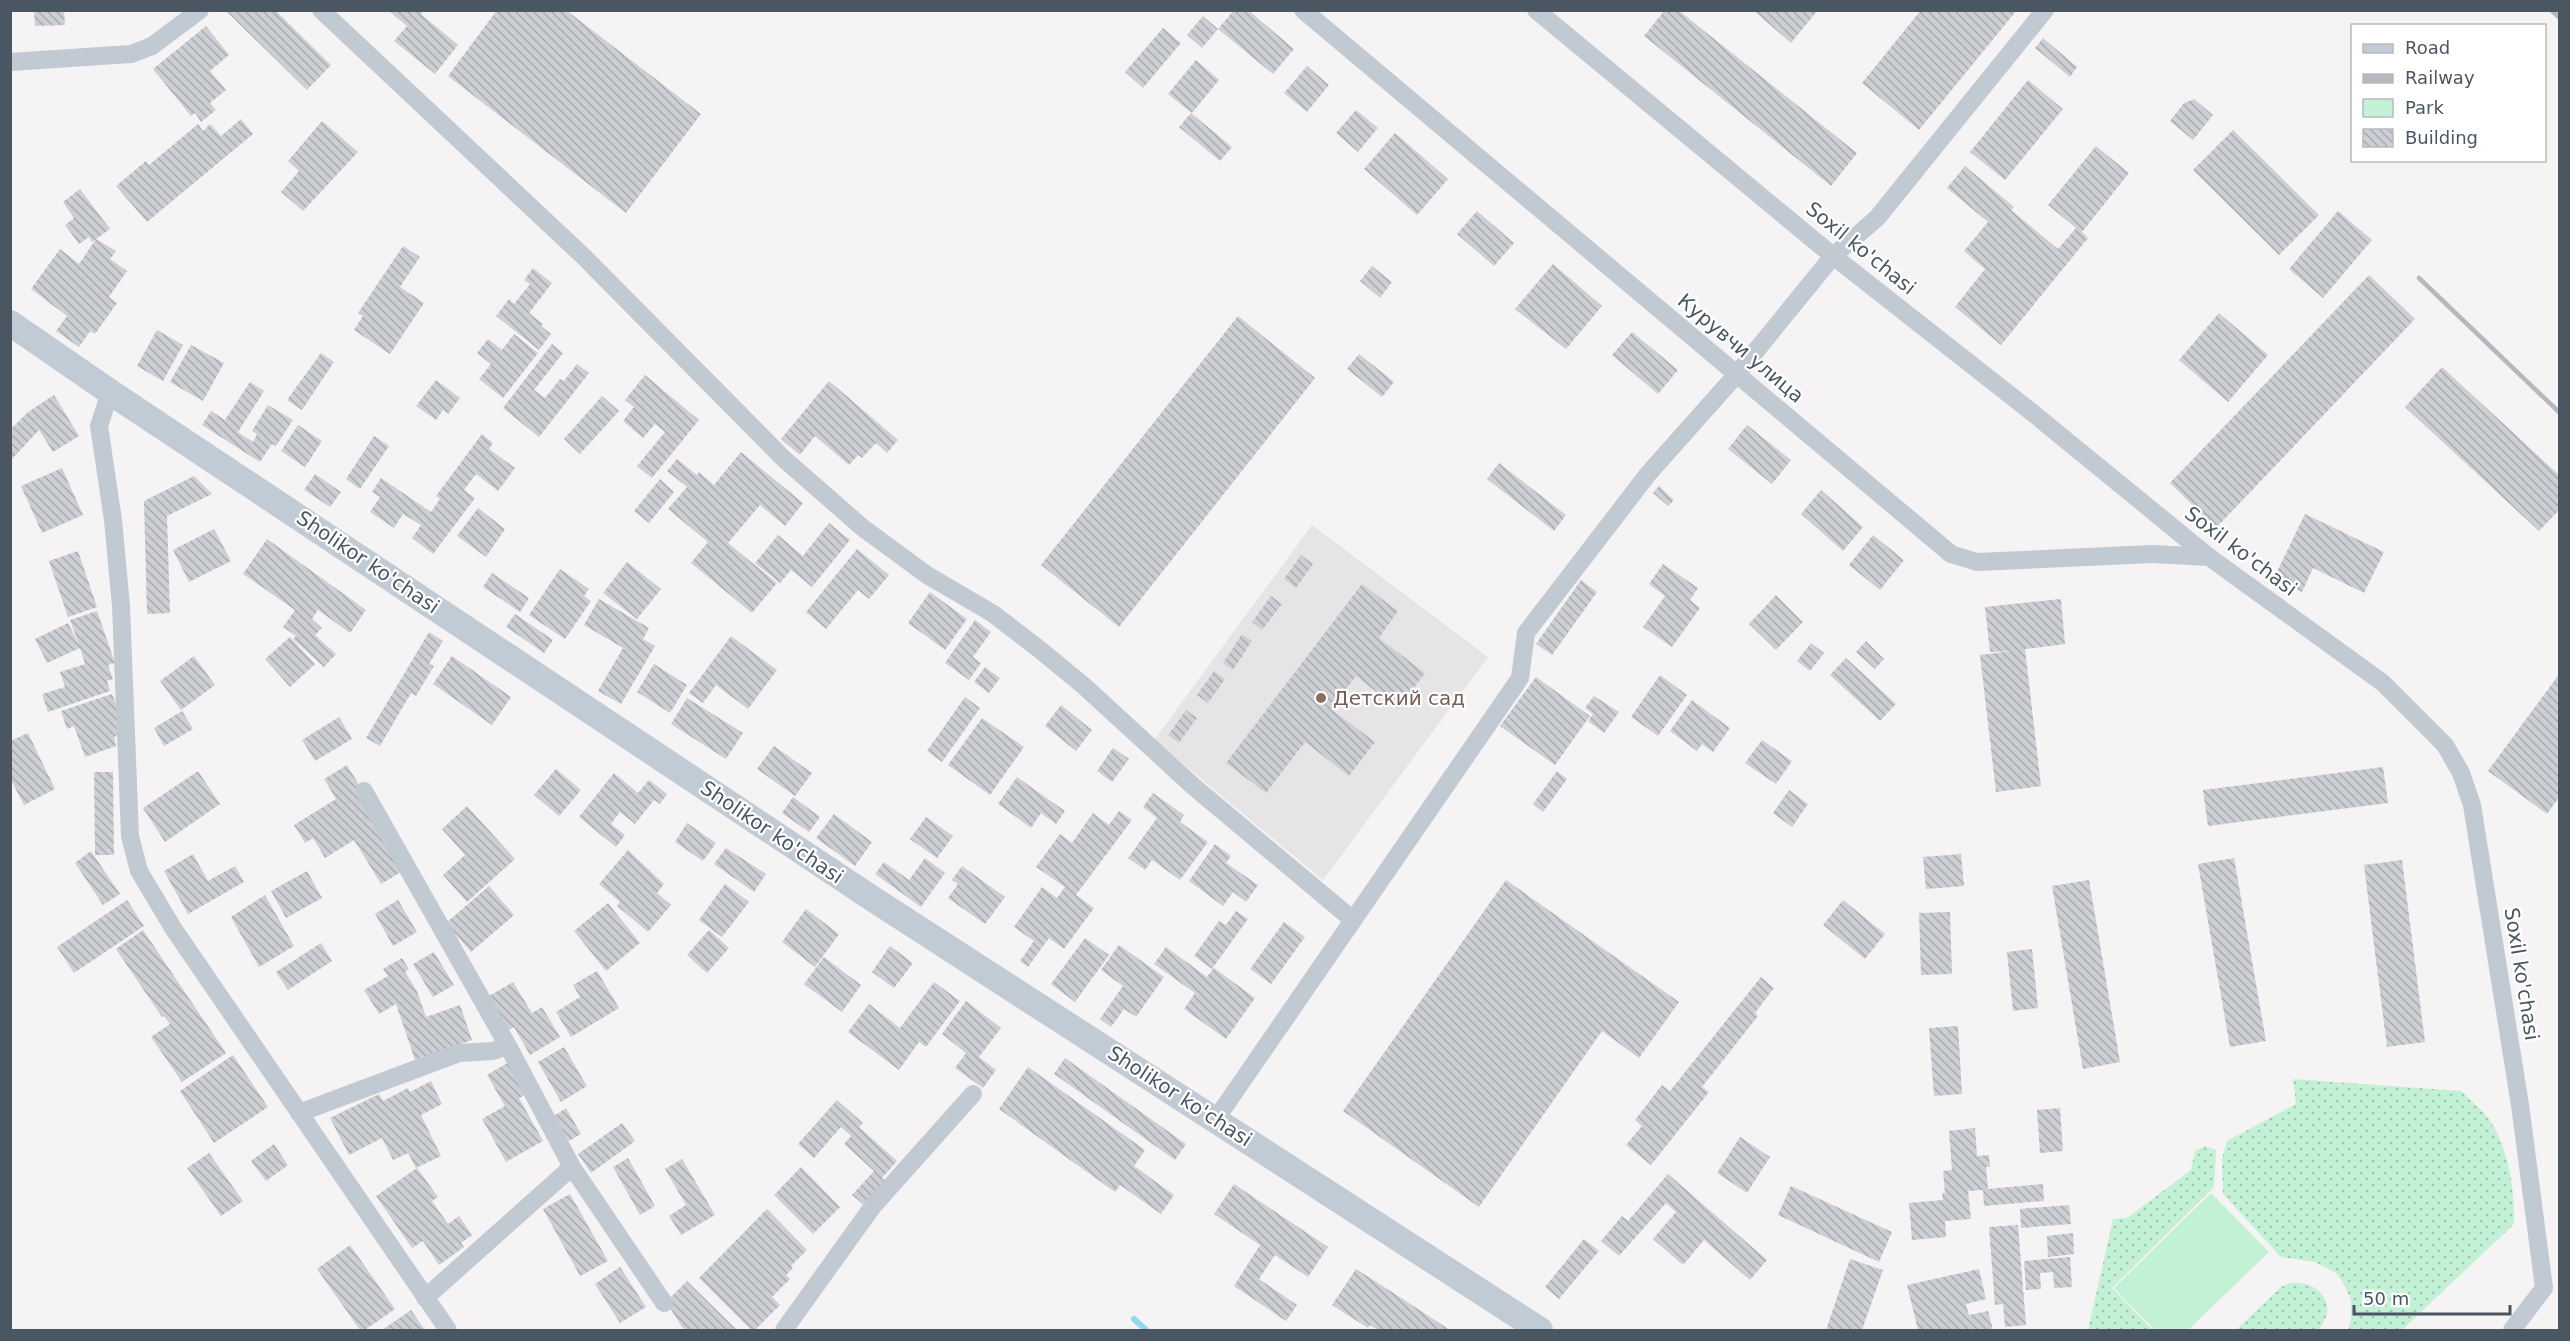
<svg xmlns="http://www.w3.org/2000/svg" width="2570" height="1341" font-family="'DejaVu Sans',sans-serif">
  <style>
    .education { fill: #e6e4e5 }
    .grass { fill: url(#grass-dots) }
    .green { fill: #c3f1d5 }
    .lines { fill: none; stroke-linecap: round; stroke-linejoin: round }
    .stream { stroke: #90daee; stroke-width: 6 }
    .building { fill: url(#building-back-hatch) }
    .street { stroke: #c1cad2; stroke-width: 18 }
    .secondary { stroke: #c1cbd6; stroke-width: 26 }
    .rail { stroke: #b5b8bd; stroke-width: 4.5 }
    .education-dot { fill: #8d6e63; stroke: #fff; stroke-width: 2 }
    .labels { text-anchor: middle; stroke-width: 4.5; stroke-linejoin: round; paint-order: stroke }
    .street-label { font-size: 20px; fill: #4a5661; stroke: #fff }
    .education-label { font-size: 20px; fill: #785e54; stroke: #fff; text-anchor: start }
  </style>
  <defs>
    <pattern id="grass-dots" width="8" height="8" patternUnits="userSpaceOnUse" patternTransform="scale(1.5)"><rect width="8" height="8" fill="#c3f1d5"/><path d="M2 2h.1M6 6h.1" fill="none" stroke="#a0c6b0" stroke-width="1.8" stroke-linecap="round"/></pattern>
    <pattern id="building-back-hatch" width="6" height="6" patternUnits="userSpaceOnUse" patternTransform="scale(1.5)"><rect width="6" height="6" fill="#cdcfd5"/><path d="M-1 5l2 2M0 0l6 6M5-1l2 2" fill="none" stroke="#a8abb0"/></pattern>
  </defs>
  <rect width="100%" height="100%" fill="#f5f3f3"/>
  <path class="education" d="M1312 525 1488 657 1323 880 1154 740Z"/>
  <path class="grass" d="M2293 1079 2461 1091C2471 1101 2484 1111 2491 1122 2509 1152 2515 1190 2514 1224L2402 1330H2348L2351 1320V1299L2342 1281 2336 1273 2315 1262 2281 1257 2223 1194 2222 1159 2227 1141 2296 1104Z
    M2205 1146 2216 1150 2214 1187 2112 1288 2153 1330H2088L2113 1219 2127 1218 2191 1170 2195 1151Z
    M2290 1283C2311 1281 2330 1293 2327 1315L2319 1330H2236L2281 1287Z"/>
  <path class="green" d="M2211 1193 2269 1252 2188 1330H2155L2114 1288Z"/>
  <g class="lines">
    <path class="stream" d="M1134 1319 1146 1330"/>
  </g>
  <path class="building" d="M34 10H64L65 25 35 26Z
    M225 10H275L331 65 307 90Z
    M388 10H424L421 14 458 45 435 74 394 41 407 26Z
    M497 10H566L701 114 626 213 448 76Z
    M1234 10H1248L1294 49 1273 74 1218 29Z
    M1665 10H1678L1857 153 1831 186 1644 36Z
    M1753 10H1818L1791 43Z
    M1921 10H2017L1919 130 1862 83Z
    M1203 16 1218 29 1202 48 1187 35Z
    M206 26 229 55 210 71 226 90 210 103 216 110 201 122 195 113 191 116 153 69Z
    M1163 28 1181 43 1143 88 1125 72Z
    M2043 38 2077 67 2070 77 2035 48Z
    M1196 60 1219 80 1192 113 1168 94Z
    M1307 66 1329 85 1307 112 1284 93Z
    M2028 80 2063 109 2005 180 1970 152Z
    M2194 99 2213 115 2193 140 2170 121 2184 103Z
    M1356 110 1378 128 1358 152 1336 133Z
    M1191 113 1232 147 1220 161 1179 127Z
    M241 119 253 134 147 222 116 186 146 161 149 165 198 124 203 131 210 124 221 136Z
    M322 121 358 152 303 211 281 192 299 171 288 161Z
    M2233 130 2319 215 2279 255 2193 170Z
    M1395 133 1448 179 1417 215 1364 169Z
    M2096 146 2129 173 2082 232 2088 238 2001 345 1955 307 1985 269 1964 251 1988 222 1947 188 1965 166 2014 207 2011 210 2058 249 2076 228 2048 205Z
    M80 189 110 229 92 242 89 237 79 244 65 225 74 218 63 202Z
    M1477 211 1514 243 1494 266 1457 234Z
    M2338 211 2372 240 2323 298 2289 269Z
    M96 239 116 251 110 259 127 271 109 297 117 303 95 334 90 331 79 347 56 331 67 316 31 289 60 249 79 264Z
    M403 246 420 257 400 287 424 303 390 354 354 330 363 316 358 313Z
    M1553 264 1602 306 1566 349 1515 309Z
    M1372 266 1392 282 1380 298 1360 281Z
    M533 268 552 283 529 313 543 324 541 326 551 334 539 350 496 316 509 299 514 304 530 284 524 280Z
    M2369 275 2415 319 2216 528 2170 483Z
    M2219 313 2268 355 2228 402 2179 360Z
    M1238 316 1315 378 1119 627 1041 565Z
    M157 330 183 345 163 381 137 366Z
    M1632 332 1678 370 1658 394 1612 355Z
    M514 334 538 353 503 398 479 379 491 364 477 353 488 339 502 350Z
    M552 344 563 353 534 390 545 398 560 379 564 381 577 364 589 373 539 437 503 408Z
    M191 345 224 363 203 401 170 382Z
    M321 353 334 362 302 410 287 400Z
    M1359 354 1394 382 1382 397 1347 369Z
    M2442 367 2560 476V509L2539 531 2405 407Z
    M645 375 699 420 652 478 637 466 665 432 655 424 643 438 623 421 634 407 625 400Z
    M436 380 460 398 448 414 443 410 436 420 416 406Z
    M829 381 898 440 887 453 876 443 862 458 858 455 849 465 815 436 800 455 781 439Z
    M250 382 264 391 238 432 253 442 257 434 252 431 268 405 293 420 276 446 272 444 260 462 202 425 211 411 225 420Z
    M54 395 79 436 53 452 39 430 12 459 10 430 28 412Z
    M602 396 619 411 580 454 564 439Z
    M298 425 322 441 305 467 281 451Z
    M1747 425 1791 460 1772 484 1728 449Z
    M482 434 493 443 489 449 515 468 498 491 476 474 464 490 475 498 433 554 412 538 421 525 403 514 394 528 370 512 380 497 372 492 381 478 431 512 440 499 436 496Z
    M374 436 389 446 360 489 346 479Z
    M741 452 803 503 785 526 760 505 728 543 777 583 752 613 691 563 708 542 668 509 687 487 667 471 677 459 697 475 699 472 714 485Z
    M1499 463 1566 515 1554 531 1487 479Z
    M62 468 83 515 42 533 21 486Z
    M315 474 341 492 330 507 304 490Z
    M194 476 212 494 167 516 170 613 147 614 144 501Z
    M660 479 674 492 649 523 634 511Z
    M1659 486 1674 500 1668 506 1653 493Z
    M1821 490 1863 527 1843 551 1801 514Z
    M478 508 505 529 486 557 457 536Z
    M2305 514 2384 552 2364 593 2313 568 2302 592 2274 578Z
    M829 523 850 540 812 587 791 570 780 583 755 563 778 535 803 556Z
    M214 529 231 561 189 582 173 550Z
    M1873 535 1904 560 1880 590 1849 565Z
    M267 539 366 610 350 633 318 610 312 619 322 628 315 635 336 654 324 667 293 639 296 636 283 627 295 610 243 574Z
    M857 549 889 575 869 599 858 590 826 629 806 612Z
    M78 551 97 607 68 617 49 561Z
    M1301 555 1313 564 1296 588 1284 579Z
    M627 562 661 589 637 619 603 593Z
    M1663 564 1698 588 1690 600 1700 608 1672 647 1643 627 1665 596 1649 584Z
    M560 569 589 589 584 596 591 601 565 639 529 615Z
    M492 573 529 598 520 612 483 587Z
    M1581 580 1597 592 1552 655 1536 644Z
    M1362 584 1398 611 1379 638 1425 673 1398 709 1356 676 1331 709 1375 742 1349 776 1305 742 1266 793 1226 763Z
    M930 592 967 619 945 650 908 623Z
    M1776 595 1803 622 1776 650 1749 624Z
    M1271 596 1282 604 1262 630 1252 622Z
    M599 599 649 628 643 639 655 646 621 704 598 691 623 648 584 625Z
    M2061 599 2065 644 2025 649 2041 786 1996 792 1980 655 2012 651 1990 652 1985 607Z
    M97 611 115 663 108 665 113 679 107 681 110 691 48 712 42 694 65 687 60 672 85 664 80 648 47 663 35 639 68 623 79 645 70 620Z
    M515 614 553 640 544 653 506 627Z
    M975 620 991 632 973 657 981 663 969 680 945 663Z
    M429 632 443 641 429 664 434 666 416 696 411 693 380 746 366 738Z
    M1242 634 1252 641 1233 670 1223 663Z
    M731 636 777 670 748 709 716 685 703 703 689 693Z
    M290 637 315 664 290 687 265 659Z
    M1866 641 1884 659 1875 669 1856 652Z
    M1811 643 1824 653 1810 671 1797 661Z
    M194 656 215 685 181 710 160 681Z
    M452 656 511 697 492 725 433 684Z
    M1846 658 1896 704 1880 721 1830 675Z
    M654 664 687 685 670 713 637 692Z
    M985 667 1000 678 989 693 974 682Z
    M1214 671 1225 679 1208 703 1197 695Z
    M2560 673V796L2547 814 2488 771Z
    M1660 675 1687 695 1658 736 1631 717Z
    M1536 677 1590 716 1555 765 1500 726Z
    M112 694 119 712 116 713 119 722H116L120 735 114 737 116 746 85 757 74 726 67 729 61 711Z
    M1594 696 1619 712 1604 733 1588 721 1593 714 1585 708Z
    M965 697 980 708 942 762 927 751Z
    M687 698 743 733 726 759 671 724Z
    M1692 700 1730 728 1713 752 1702 744 1697 751 1670 731Z
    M1061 705 1092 730 1076 751 1045 726Z
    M1186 710 1197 718 1179 743 1168 735Z
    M182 711 193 729 164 746 154 728Z
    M339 717 352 739 315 761 302 740Z
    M982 718 1024 747 990 795 948 765Z
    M28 733 55 789 24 805 10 778V741Z
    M1762 740 1792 761 1776 784 1745 763Z
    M774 746 812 773 795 796 757 769Z
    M1113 748 1129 759 1112 782 1097 771Z
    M347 765 382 823 401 872 381 884 354 840 325 858 313 838 305 843 294 825 336 799 324 779Z
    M2383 767 2388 803 2208 826 2203 790Z
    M556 769 581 790 559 816 534 795Z
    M198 771 220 804 165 842 143 808Z
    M1557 771 1567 779 1543 812 1533 804Z
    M94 772H113L114 855H95Z
    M614 773 638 793 649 780 667 794 660 804 654 800 635 824 620 812 611 824 625 835 616 847 579 817Z
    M1017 777 1065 811 1056 824 1041 813 1031 828 998 804Z
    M1789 790 1808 804 1792 827 1773 813Z
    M1153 793 1184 815 1180 822 1208 842 1180 880 1152 860 1145 870 1128 858 1157 818 1143 807Z
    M793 797 820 817 809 832 782 813Z
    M467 806 515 859 467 902 443 875 465 855 442 829Z
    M1119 811 1132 820 1076 895 1094 908 1064 949 1049 938 1028 967 1020 961 1034 941 1014 927 1042 887 1057 898 1065 887 1036 867 1060 834 1072 843 1093 813 1109 825Z
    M834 814 872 842 855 866 816 838Z
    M926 817 953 836 937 858 910 839Z
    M687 823 716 843 703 861 675 842Z
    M1215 844 1231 856 1226 863 1258 885 1246 902 1233 892 1223 906 1189 881Z
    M726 848 766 874 754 892 714 864Z
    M628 850 664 884 657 893 671 905 648 932 617 906 620 902 599 884Z
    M91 851 120 894 103 905 75 863Z
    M193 854 208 881 235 866 244 882 188 914 164 871Z
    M1961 854 1964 886 1926 889 1923 857Z
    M925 858 945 873 921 907 875 874 884 862 909 880Z
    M2234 858 2266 1041 2230 1047 2198 864Z
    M2402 860 2425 1042 2387 1047 2364 865Z
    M962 866 1005 897 985 924 948 898 958 884 952 880Z
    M307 871 322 898 286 918 271 891Z
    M1506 880 1679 1002 1639 1058 1602 1031 1479 1207 1343 1111Z
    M2089 880 2120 1062 2083 1069 2052 886Z
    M725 884 749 902 722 937 699 920Z
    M489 886 514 915 471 952 446 923Z
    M265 895 294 946 259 967 231 917Z
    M127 900 144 926 74 973 57 947Z
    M398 900 417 932 393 946 375 914Z
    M1843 900 1885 934 1865 959 1823 925Z
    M608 903 640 943 606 971 574 931Z
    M806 909 839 934 815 967 782 942Z
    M1236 911 1248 919 1212 969 1194 956 1219 921 1226 925Z
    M1950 912 1952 974 1921 975 1919 913Z
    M1284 922 1305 937 1271 984 1250 969Z
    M143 930 226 1053 182 1082 151 1037 170 1024 164 1016 162 1017 116 949Z
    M709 930 729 948 707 973 687 955Z
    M1085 938 1109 955 1075 1002 1051 984Z
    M321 943 332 961 288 990 276 972Z
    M1119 945 1164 977 1136 1017 1124 1009 1111 1027 1100 1019 1123 986 1101 970Z
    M890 946 913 963 894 988 872 972Z
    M1166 947 1207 977 1214 968 1255 998 1226 1039 1184 1009 1195 993 1154 964Z
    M2032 949 2038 1008 2013 1011 2007 952Z
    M434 952 454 985 433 997 413 964Z
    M824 957 861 985 842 1012 804 984Z
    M402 958 409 969 405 972 417 991 426 1017 460 1005 472 1040 415 1060 396 1004 379 1014 364 990 388 976 383 969Z
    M597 971 619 1008 571 1037 556 1012 580 997 573 985Z
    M1761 977 1774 988 1755 1013 1758 1016 1702 1087 1709 1092 1651 1165 1626 1145 1642 1126 1635 1120 1662 1085 1670 1091Z
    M513 982 532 1013 542 1007 560 1037 530 1055 514 1027 509 1030 489 996Z
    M934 982 960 1001 926 1047 919 1042 899 1070 848 1032 869 1004 900 1028Z
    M966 1001 1001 1028 979 1057 996 1070 983 1088 955 1068 966 1053 942 1034Z
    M1958 1026 1962 1094 1934 1096 1929 1028Z
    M564 1047 587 1086 561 1102 538 1062Z
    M233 1055 268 1107 214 1143 180 1091Z
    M1065 1058 1186 1144 1175 1160 1054 1074Z
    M511 1061 529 1093 519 1098 543 1141 506 1162 482 1119 505 1106 487 1075Z
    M1028 1067 1145 1150 1134 1166 1174 1195 1161 1214 1120 1185 1115 1192 999 1109Z
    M431 1081 442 1104 421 1115 441 1156 416 1168 408 1153 393 1160 382 1138 349 1155 330 1118 379 1094 383 1101 408 1088 410 1092Z
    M837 1100 863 1123 859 1127 897 1161 882 1178 886 1182 865 1206 852 1195 874 1171 844 1144 851 1136 841 1127 814 1158 798 1144Z
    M566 1108 581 1134 569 1141 554 1116Z
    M2060 1108 2063 1151 2040 1153 2037 1110Z
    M622 1123 635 1141 591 1173 578 1154Z
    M1975 1128 1977 1156 1989 1155 1990 1167H1986L1988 1189 2043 1184 2044 1201 1984 1206 1983 1190 1968 1191 1971 1219 1945 1221 1946 1237 1912 1240 1909 1203 1943 1200 1942 1193H1945L1943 1171 1952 1170 1949 1131Z
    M1740 1137 1770 1157 1747 1193 1717 1173Z
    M274 1144 288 1165 266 1181 251 1161Z
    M209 1153 243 1201 221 1216 187 1168Z
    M628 1158 655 1206 640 1215 613 1167Z
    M682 1159 715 1215 681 1235 669 1216 686 1205 665 1169Z
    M801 1167 840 1207 813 1234 774 1195Z
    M417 1168 438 1197 432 1201 448 1224 459 1216 472 1235 461 1243 464 1247 439 1265 423 1241 412 1248 376 1196Z
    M1668 1174 1767 1260 1750 1280 1704 1240 1683 1265 1653 1239 1676 1212 1666 1203 1619 1256 1601 1241 1622 1216 1628 1221Z
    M1234 1184 1328 1247 1308 1277 1275 1255 1259 1279 1297 1305 1286 1321 1234 1286 1260 1245 1214 1214Z
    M1791 1186 1892 1232 1879 1262 1778 1215Z
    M570 1194 608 1261 580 1276 543 1209Z
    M2069 1205 2071 1224 2021 1228 2020 1209Z
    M767 1209 807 1250 791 1266 793 1268 786 1275 790 1279 772 1297 780 1305 755 1330H751L699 1278Z
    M2018 1225 2026 1325 2005 1327 2003 1304 1995 1305 1989 1227Z
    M2073 1233 2074 1254 2048 1257 2047 1236Z
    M1584 1239 1599 1251 1559 1299 1545 1287Z
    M350 1245 395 1309 365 1330H360L317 1269Z
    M2070 1257 2072 1287 2054 1288 2053 1272 2040 1273 2041 1289 2026 1290 2024 1261Z
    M1850 1259 1883 1270 1862 1330H1826Z
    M620 1267 646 1307 620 1323 595 1284Z
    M1356 1269 1392 1292 1450 1330H1378L1370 1325 1368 1328 1332 1305Z
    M1979 1269 1986 1299 1966 1304 1969 1315 1988 1311 1993 1330H1918L1907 1285Z
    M687 1281 737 1330H684L666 1302Z
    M411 1310 425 1330H382Z"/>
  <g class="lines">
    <path class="street" d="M321 10 582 255 784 459 863 528 927 575 992 613 1039 649 1084 686 1193 786 1353 920
      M1303 10 1951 554 1977 562 2152 554 2209 557
      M1536 10 1833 256 2034 414 2209 557 2383 683 2445 745 2461 773 2472 805 2520 1105 2544 1288 2512 1330
      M10 62 131 54 152 46 200 10
      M110 392 99 426 113 520 121 606 130 836 139 871 173 928 448 1330
      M364 791 508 1046 572 1167 664 1303
      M299 1113 459 1053 493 1051 508 1046
      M1216 1119 1520 678 1526 633 1648 474 1737 374 1833 256 1877 218 2045 10
      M425 1298 572 1167
      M784 1330 873 1206 973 1094"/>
    <path class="secondary" d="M10 323 110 392 873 899 1540 1330"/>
    <path class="rail" d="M2551 10 2560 18
      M2419 278 2560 413"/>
  </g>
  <circle class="education-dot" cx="1321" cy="698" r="6"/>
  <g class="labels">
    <g class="street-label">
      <text transform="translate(1861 248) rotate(39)" y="7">Soxil ko'chasi</text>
      <text transform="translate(1741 348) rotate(40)" y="7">Курувчи улица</text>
      <text transform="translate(2241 551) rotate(37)" y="7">Soxil ko'chasi</text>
      <text transform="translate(368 562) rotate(34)" y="7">Sholikor ko'chasi</text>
      <text transform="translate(772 832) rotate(34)" y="7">Sholikor ko'chasi</text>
      <text transform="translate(2522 974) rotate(81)" y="7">Soxil ko'chasi</text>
      <text transform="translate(1180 1096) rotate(33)" y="7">Sholikor ko'chasi</text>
    </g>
    <g class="education-label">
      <text x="1333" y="705">Детский сад</text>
    </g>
  </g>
  <rect width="2570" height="1341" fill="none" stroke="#4a5661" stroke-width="24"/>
  <rect x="2351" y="24" width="195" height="138" fill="#ffffff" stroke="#b7bbc0" stroke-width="1.5"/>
  <rect x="2363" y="44" width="30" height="9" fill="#c1cbd6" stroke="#b7bbc0" stroke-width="1.5"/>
  <text x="2405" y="54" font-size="18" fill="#4a5661">Road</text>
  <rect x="2363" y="74" width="30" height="9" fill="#b5b8bd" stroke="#b7bbc0" stroke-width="1.5"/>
  <text x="2405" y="84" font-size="18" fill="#4a5661">Railway</text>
  <rect x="2363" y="99" width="30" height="18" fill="#c3f1d5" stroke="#b7bbc0" stroke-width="1.5"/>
  <text x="2405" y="114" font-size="18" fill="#4a5661">Park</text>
  <rect x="2363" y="129" width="30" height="18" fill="url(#building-back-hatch)" stroke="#b7bbc0" stroke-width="1.5"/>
  <text x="2405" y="144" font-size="18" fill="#4a5661">Building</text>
  <path d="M2354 1305v9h156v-9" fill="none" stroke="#4a5661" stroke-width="3"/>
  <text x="2363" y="1305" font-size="18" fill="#4a5661" stroke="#ffffff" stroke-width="4.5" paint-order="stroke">50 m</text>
</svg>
